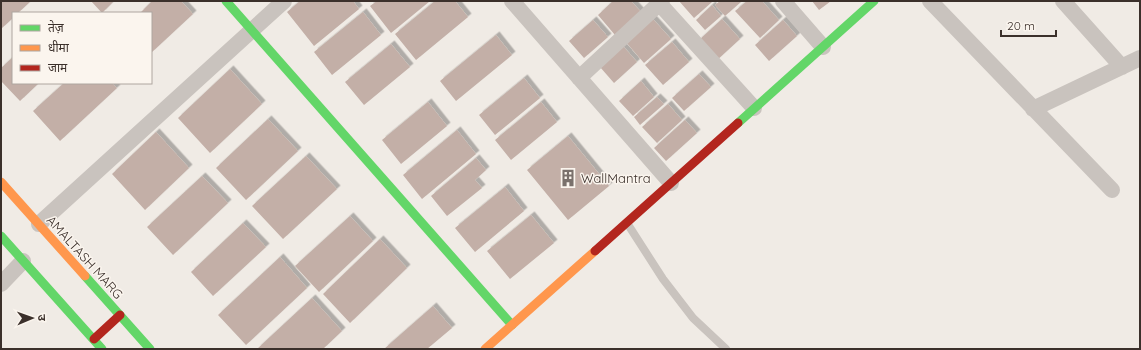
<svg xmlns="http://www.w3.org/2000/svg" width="1141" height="350" font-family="Quicksand,'Noto Sans Devanagari',sans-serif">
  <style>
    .building { fill: #c3afa7; filter: url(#shadow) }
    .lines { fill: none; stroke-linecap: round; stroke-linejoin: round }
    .lane { stroke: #c9c3be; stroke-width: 8 }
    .street { stroke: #c9c3be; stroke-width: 16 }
    .fast { stroke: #63d668; stroke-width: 9 }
    .slow { stroke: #ff974d; stroke-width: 9 }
    .jam { stroke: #b3261e; stroke-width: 9 }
    .labels { text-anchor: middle; stroke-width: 3; stroke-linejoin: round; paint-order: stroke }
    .poi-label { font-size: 13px; fill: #3b302b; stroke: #fbf5ee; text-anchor: start }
    .street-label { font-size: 13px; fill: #3b302b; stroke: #fbf5ee }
  </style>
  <defs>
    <filter id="shadow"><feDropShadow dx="3.5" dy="-3.5" stdDeviation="0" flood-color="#0004"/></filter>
  </defs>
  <rect width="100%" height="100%" fill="#f0ebe5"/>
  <path class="building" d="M1 1H31L18 13H13V18L1 29Z
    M91 1H114L102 13Z
    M152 1H181L193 14 151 53V13H140Z
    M300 1H353L359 9 314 46 287 12Z
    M377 1H430L391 33 370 6Z
    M435 1H455L468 17 416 60 395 34Z
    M613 1H631L641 12 615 35 598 15Z
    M679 1H713L694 18Z
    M720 1H742L725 16 715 5Z
    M747 1H762L779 20 760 38 735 11Z
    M812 1H831L819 10Z
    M712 5 721 16 705 30 696 20Z
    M363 12 381 35 332 75 314 52Z
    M652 18 671 39 644 63 625 41Z
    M722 19 740 39 716 61 698 41Z
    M593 20 608 37 584 58 569 41Z
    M783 20 797 36 769 61 755 45Z
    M496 35 512 55 456 101 440 81Z
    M672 42 689 62 663 85 645 65Z
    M391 44 410 67 364 105 345 82Z
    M623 46 637 62 614 83 600 67Z
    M13 57V83H39L20 101 1 81V68Z
    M230 69 262 104 210 153 178 118Z
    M699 74 711 87 684 111 672 98Z
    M524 78 540 98 495 135 479 115Z
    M641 81 654 97 633 116 619 101Z
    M64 83H112L117 88 60 141 33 111Z
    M657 97 664 104 640 125 634 117Z
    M428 102 447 126 401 164 382 140Z
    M541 102 557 122 511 160 495 140Z
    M668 104 682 120 657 143 642 127Z
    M268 119 298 151 246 200 216 168Z
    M685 120 697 133 666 161 654 148Z
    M457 130 476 154 422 199 403 175Z
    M156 132 189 168 145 210 112 174Z
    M568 136 609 186 568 220 527 170Z
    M306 156 337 189 283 239 252 206Z
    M476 158 486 170 475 180 482 188 447 216 431 196Z
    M202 176 228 203 173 255 147 227Z
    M505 187 524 211 475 252 455 228Z
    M531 215 554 243 510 279 487 251Z
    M350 216 373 241 319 292 295 266Z
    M243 223 266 247 213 296 191 272Z
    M380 239 407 268 350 323 323 294Z
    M280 257 307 288 246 345 218 315Z
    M312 298 342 331 323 349H257Z
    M433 306 452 328 427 349H384Z"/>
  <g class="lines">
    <path class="lane" d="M627 223 663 279 693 318 726 349"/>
    <path class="street" d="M512 1 671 183
      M657 1 754 108
      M783 1 823 47
      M930 1 1112 190
      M1063 1 1122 67
      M579 78 662 1
      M1033 109 1140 58
      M39 224 284 1
      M1 284 23 261"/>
    <path class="fast" d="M226 1 512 325
      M738 123 874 1
      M1 236 102 349
      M85 276 150 349"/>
    <path class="slow" d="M1 182 85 276
      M485 349 595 251"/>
    <path class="jam" d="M595 251 738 123
      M94 339 120 315"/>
  </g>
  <defs>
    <g id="building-bare" transform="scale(1.38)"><path d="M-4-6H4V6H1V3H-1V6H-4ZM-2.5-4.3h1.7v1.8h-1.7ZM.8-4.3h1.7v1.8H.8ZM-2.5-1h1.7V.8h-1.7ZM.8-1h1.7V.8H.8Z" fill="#7a716c" stroke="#fbf5ee" stroke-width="2.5" paint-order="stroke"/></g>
  </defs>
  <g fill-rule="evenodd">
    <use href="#building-bare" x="568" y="178"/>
  </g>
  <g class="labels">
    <g class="poi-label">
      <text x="581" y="183">WallMantra</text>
    </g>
    <g class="street-label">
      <text transform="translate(85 257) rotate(48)" y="5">AMALTASH MARG</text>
    </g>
  </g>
  <rect width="1141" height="350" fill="none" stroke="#3b302b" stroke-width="4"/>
  <rect x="12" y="12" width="140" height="72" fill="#fbf5ee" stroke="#aea6a0"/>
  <rect x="20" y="25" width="20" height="6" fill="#63d668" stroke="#aea6a0"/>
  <text x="48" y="32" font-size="12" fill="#3b302b">तेज़</text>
  <rect x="20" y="45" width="20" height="6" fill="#ff974d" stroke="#aea6a0"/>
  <text x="48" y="52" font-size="12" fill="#3b302b">धीमा</text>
  <rect x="20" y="65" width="20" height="6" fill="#b3261e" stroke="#aea6a0"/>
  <text x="48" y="72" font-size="12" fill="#3b302b">जाम</text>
  <g transform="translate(32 318) rotate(88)" stroke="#fbf5ee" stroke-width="3" paint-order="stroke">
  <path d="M0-3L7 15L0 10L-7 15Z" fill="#3b302b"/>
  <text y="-6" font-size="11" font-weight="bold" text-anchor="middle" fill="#3b302b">उ</text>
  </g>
  <path d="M1001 30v6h55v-6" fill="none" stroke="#3b302b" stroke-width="2"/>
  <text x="1007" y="30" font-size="12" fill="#3b302b" stroke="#fbf5ee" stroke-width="3" paint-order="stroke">20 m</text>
</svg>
